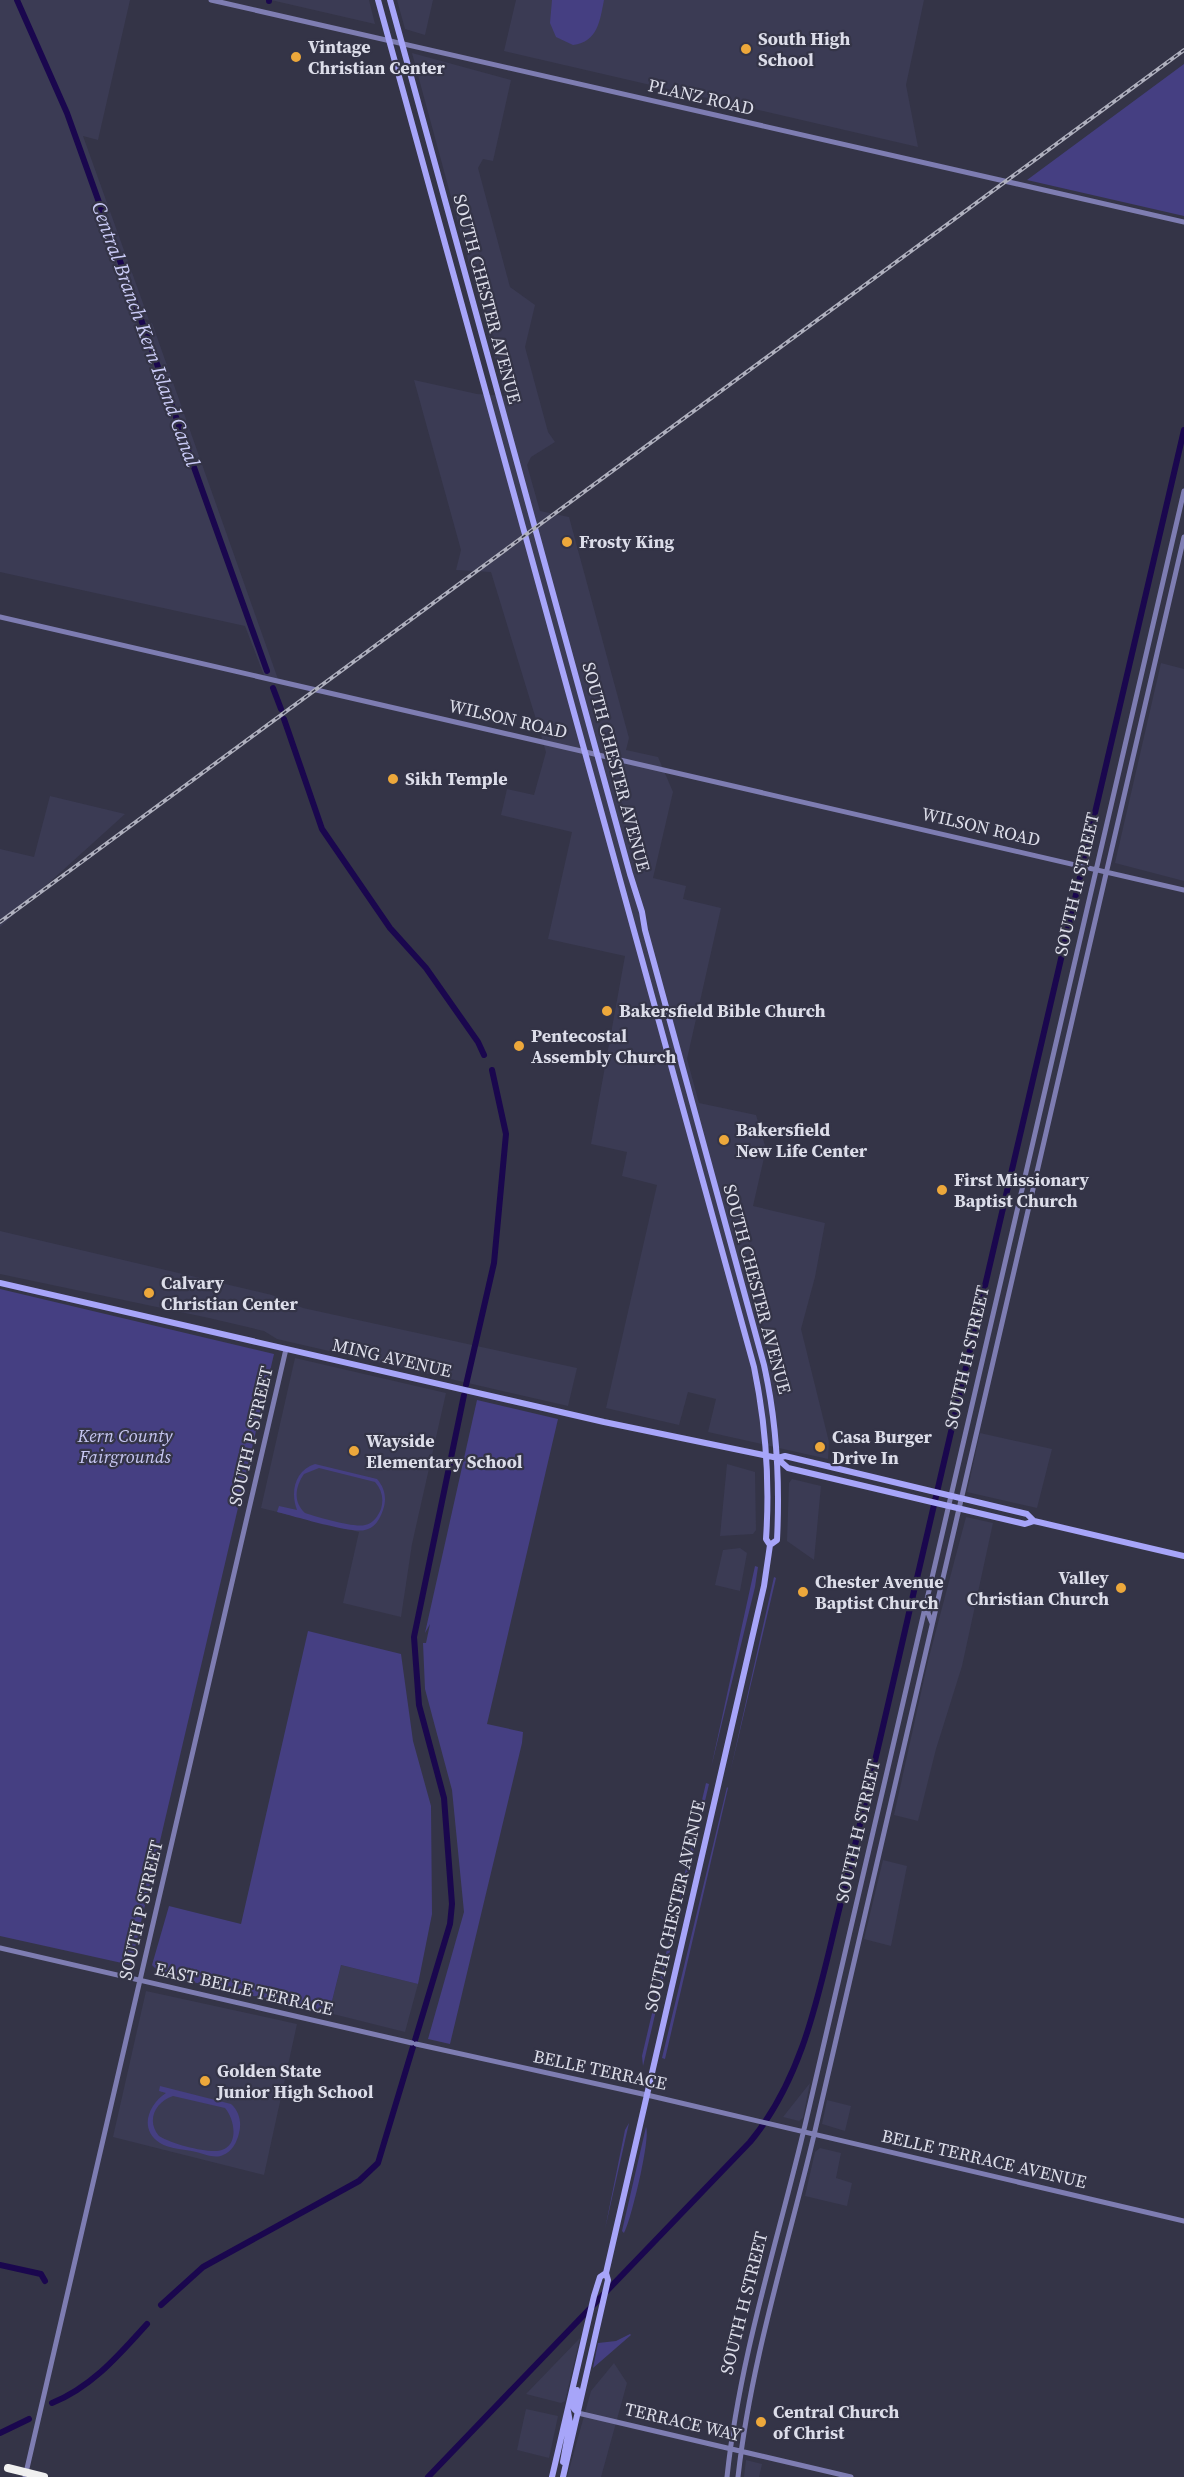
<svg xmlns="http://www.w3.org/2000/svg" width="1184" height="2477" font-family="'Source Serif 4',serif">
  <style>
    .built { fill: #3b3b54 }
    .green { fill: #453f82; fill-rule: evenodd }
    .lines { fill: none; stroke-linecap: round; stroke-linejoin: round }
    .canal { stroke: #1a074e; stroke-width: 6 }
    .tertiary { stroke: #7e7db2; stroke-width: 5 }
    .secondary { stroke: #a7a5f9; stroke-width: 6 }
    .rail-casing { stroke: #afb0be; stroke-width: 4 }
    .rail { stroke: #343447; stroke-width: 1.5; stroke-dasharray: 4.5; stroke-linecap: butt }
    .motorway-bridge { stroke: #f0f0f0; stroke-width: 8 }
    .poi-dot { fill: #eda83b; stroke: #343447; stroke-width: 2 }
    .labels { text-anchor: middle; stroke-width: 4.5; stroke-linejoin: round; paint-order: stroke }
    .poi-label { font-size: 18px; font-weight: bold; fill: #dcdde9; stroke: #343447; text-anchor: start }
    .street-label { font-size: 18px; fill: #dcdde9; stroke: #343447 }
    .park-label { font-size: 18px; font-style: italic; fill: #c7c7f2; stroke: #343447 }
    .water-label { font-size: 20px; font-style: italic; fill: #cacbf6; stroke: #343447 }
  </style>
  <rect width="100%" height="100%" fill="#343447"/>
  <path class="built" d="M0 0H130L98 140 83 136 149 320 135 318 145 342 138 320 152 323 279 682 265 678 245 626 0 572Z
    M271 0H369L375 24Z
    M397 0H433L425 35 405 29Z
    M516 0H924L906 85 918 147 504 51Z
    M412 53 511 80 493 161 483 159 478 168 510 287 535 305 525 347 548 432 555 442 531 457 527 465 540 511 569 517 629 738 626 750 658 757 673 792 653 878 686 886 683 899 721 908 687 1059 699 1103 756 1115 766 1149 753 1206 825 1223 815 1277 801 1329 829 1442 828 1459 708 1432 716 1399 688 1392 679 1425 606 1408 657 1185 622 1176 627 1152 591 1144 625 956 548 939 572 832 501 815 507 789 534 795 546 752 491 572 456 570 461 550 414 380 477 394 505 396Z
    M1161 663 1184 669V881L1115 863Z
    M50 796 125 814 0 927V849L34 857Z
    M0 1231 272 1295 303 1308 577 1368 568 1406 277 1339 264 1331 209 1318 0 1274Z
    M295 1358 446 1393 412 1544 401 1617 343 1603 359 1532 261 1508Z
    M980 1433 1052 1449 1037 1508 967 1492Z
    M727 1464 755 1472 756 1530 753 1534 720 1536Z
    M792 1479 821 1486 814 1560 787 1541 789 1483Z
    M966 1517 993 1523 962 1666 936 1749 918 1821 894 1815 928 1661Z
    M740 1548 747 1553 740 1591 715 1585 723 1550Z
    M883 1860 907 1866 891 1946 864 1939Z
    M341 1965 418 1984 405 2032 329 2013Z
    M146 1991 297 2024 264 2175 113 2137Z
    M810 2083 803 2118 799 2121 783 2117Z
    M827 2100 851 2106 845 2131 822 2124Z
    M820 2148 841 2153 836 2178 852 2183 847 2206 805 2196 815 2152Z
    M580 2338 565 2401 561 2403 526 2394Z
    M614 2363 627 2383 601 2477H567L591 2391Z
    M526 2409 558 2416 549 2458 517 2450Z
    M746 2460 762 2464 759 2477H744Z"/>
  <path class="green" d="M552 0H604C600 20 598 42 573 45L556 37 550 23Z
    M1184 64V216L1027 180Z
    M0 1289 274 1354 131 1965 0 1936Z
    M477 1400 558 1419 487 1724 523 1732 522 1743 450 2044 428 2039 464 1912 452 1790 425 1689 423 1643H426L430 1624 425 1633Z
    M315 1464 377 1479C385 1488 387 1499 383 1510 380 1519 375 1528 365 1530 352 1534 294 1516 277 1512L279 1506 297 1510C290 1492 295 1470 315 1464ZM319 1468 375 1482C382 1490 384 1499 381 1509 378 1516 373 1524 365 1525 354 1528 317 1517 305 1513 293 1502 295 1487 304 1474Z
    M755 1566 758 1567 755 1587 711 1768Z
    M774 1577 776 1578 730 1773Z
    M308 1631 401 1654 413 1741 431 1806 432 1914 418 1984 341 1965 329 2013 162 1975 152 1965 169 1906 241 1924Z
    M706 1783 709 1784 643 2066 642 2056Z
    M727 1787 728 1788 665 2059 662 2058Z
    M160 2086 231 2104C239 2111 242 2122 239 2133 237 2142 232 2152 223 2155 215 2159 204 2154 196 2152 185 2149 169 2149 160 2143 138 2129 149 2104 166 2093L159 2091ZM173 2096 225 2108C236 2121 240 2151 214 2151 200 2151 172 2144 159 2136 146 2121 155 2102 173 2096Z
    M629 2123 605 2229 625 2130Z
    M646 2127C651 2137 631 2221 624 2233L622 2231Z
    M630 2334 631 2335 593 2368 598 2343 616 2341Z"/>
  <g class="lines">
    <path class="canal" d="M17 0 67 113 267 671
      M269 1V0
      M273 688 281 709
      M284 719 322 829 390 928 426 968 478 1042 484 1055
      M466 1385 494 1263 506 1134 492 1070
      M0 2265 41 2274 45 2281
      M161 2305 203 2267 359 2181 378 2163 450 1924 452 1904 444 1798 419 1705 414 1637 464 1395
      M52 2403C92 2387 119 2355 147 2324
      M0 2433 29 2419
      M428 2477 750 2142C808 2072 821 1979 843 1894 868 1794 891 1692 914 1591 1002 1204 1093 817 1184 430"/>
    <path class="tertiary" d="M211 0 1184 222
      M0 617 1184 890
      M929 1601 928 1613 932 1623
      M0 1948 412 2043
      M416 2044 647 2095 1184 2221
      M578 2413 851 2477
      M25 2477 286 1349
      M727 2477C740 2354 778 2241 806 2121L1184 491
      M738 2477C751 2360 787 2249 814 2135L1184 537"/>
    <path class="secondary" d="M378 0 754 1367C766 1425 770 1480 766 1539L770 1545 764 1586 606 2273 608 2280 563 2477
      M390 0 630 874 642 912 645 930 764 1365C777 1423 780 1480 777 1540L770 1545
      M0 1283 604 1422 778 1458 785 1456 1027 1514 1034 1521
      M779 1460 788 1468 1025 1524 1034 1521 1184 1556
      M577 2390 574 2409 578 2413
      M563 2462 570 2423 568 2411
      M552 2477 594 2296 600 2277 606 2273"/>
    <g class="rail-casing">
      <path id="rail" d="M0 922 1184 50"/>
    </g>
    <use href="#rail" class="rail"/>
    <path class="motorway-bridge" d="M8 2468 44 2477"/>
  </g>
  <g class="poi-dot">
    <circle cx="746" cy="49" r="6"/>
    <circle cx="296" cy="57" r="6"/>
    <circle cx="567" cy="542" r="6"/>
    <circle cx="393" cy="779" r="6"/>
    <circle cx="607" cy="1011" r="6"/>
    <circle cx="519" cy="1046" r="6"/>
    <circle cx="724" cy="1140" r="6"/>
    <circle cx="942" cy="1190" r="6"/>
    <circle cx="149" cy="1293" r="6"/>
    <circle cx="820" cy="1447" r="6"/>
    <circle cx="354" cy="1451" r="6"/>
    <circle cx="1121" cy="1588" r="6"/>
    <circle cx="803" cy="1592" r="6"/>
    <circle cx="205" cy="2081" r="6"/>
    <circle cx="761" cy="2422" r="6"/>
  </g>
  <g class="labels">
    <g class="poi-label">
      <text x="758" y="45">South High<tspan x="758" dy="21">School</tspan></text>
      <text x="308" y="53">Vintage<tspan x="308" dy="21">Christian Center</tspan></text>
      <text x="579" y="548">Frosty King</text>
      <text x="405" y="785">Sikh Temple</text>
      <text x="619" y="1017">Bakersfield Bible Church</text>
      <text x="531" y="1042">Pentecostal<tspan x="531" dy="21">Assembly Church</tspan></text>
      <text x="736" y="1136">Bakersfield<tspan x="736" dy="21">New Life Center</tspan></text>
      <text x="954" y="1186">First Missionary<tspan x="954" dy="21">Baptist Church</tspan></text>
      <text x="161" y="1289">Calvary<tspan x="161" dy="21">Christian Center</tspan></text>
      <text x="832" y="1443">Casa Burger<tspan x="832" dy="21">Drive In</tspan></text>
      <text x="366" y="1447">Wayside<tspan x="366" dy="21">Elementary School</tspan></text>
      <text x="1109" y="1584" text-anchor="end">Valley<tspan x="1109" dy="21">Christian Church</tspan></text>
      <text x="815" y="1588">Chester Avenue<tspan x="815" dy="21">Baptist Church</tspan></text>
      <text x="217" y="2077">Golden State<tspan x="217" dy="21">Junior High School</tspan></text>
      <text x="773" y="2418">Central Church<tspan x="773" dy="21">of Christ</tspan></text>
    </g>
    <g class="street-label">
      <text transform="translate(701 97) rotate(13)" y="6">PLANZ ROAD</text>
      <text transform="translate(487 299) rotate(75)" y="6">SOUTH CHESTER AVENUE</text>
      <text transform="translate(508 719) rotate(13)" y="6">WILSON ROAD</text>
      <text transform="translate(616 767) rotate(75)" y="6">SOUTH CHESTER AVENUE</text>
      <text transform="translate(981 827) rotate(13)" y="6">WILSON ROAD</text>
      <text transform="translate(1077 884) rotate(-77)" y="6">SOUTH H STREET</text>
      <text transform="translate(757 1289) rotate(75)" y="6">SOUTH CHESTER AVENUE</text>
      <text transform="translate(967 1357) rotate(-77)" y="6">SOUTH H STREET</text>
      <text transform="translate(392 1358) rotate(13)" y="6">MING AVENUE</text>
      <text transform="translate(251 1436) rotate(-77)" y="6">SOUTH P STREET</text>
      <text transform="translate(858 1831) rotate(-77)" y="6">SOUTH H STREET</text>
      <text transform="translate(675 1906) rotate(-77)" y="6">SOUTH CHESTER AVENUE</text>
      <text transform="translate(141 1910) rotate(-77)" y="6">SOUTH P STREET</text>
      <text transform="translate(244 1989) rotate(13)" y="6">EAST BELLE TERRACE</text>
      <text transform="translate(600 2070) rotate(12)" y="6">BELLE TERRACE</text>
      <text transform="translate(984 2159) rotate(13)" y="6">BELLE TERRACE AVENUE</text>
      <text transform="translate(744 2303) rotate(-76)" y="6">SOUTH H STREET</text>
      <text transform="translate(683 2422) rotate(13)" y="6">TERRACE WAY</text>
    </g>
    <g class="park-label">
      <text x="125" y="1442">Kern County<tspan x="125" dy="21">Fairgrounds</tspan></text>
    </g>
    <g class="water-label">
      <text transform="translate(146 334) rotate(70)" y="7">Central Branch Kern Island Canal</text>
    </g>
  </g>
</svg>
